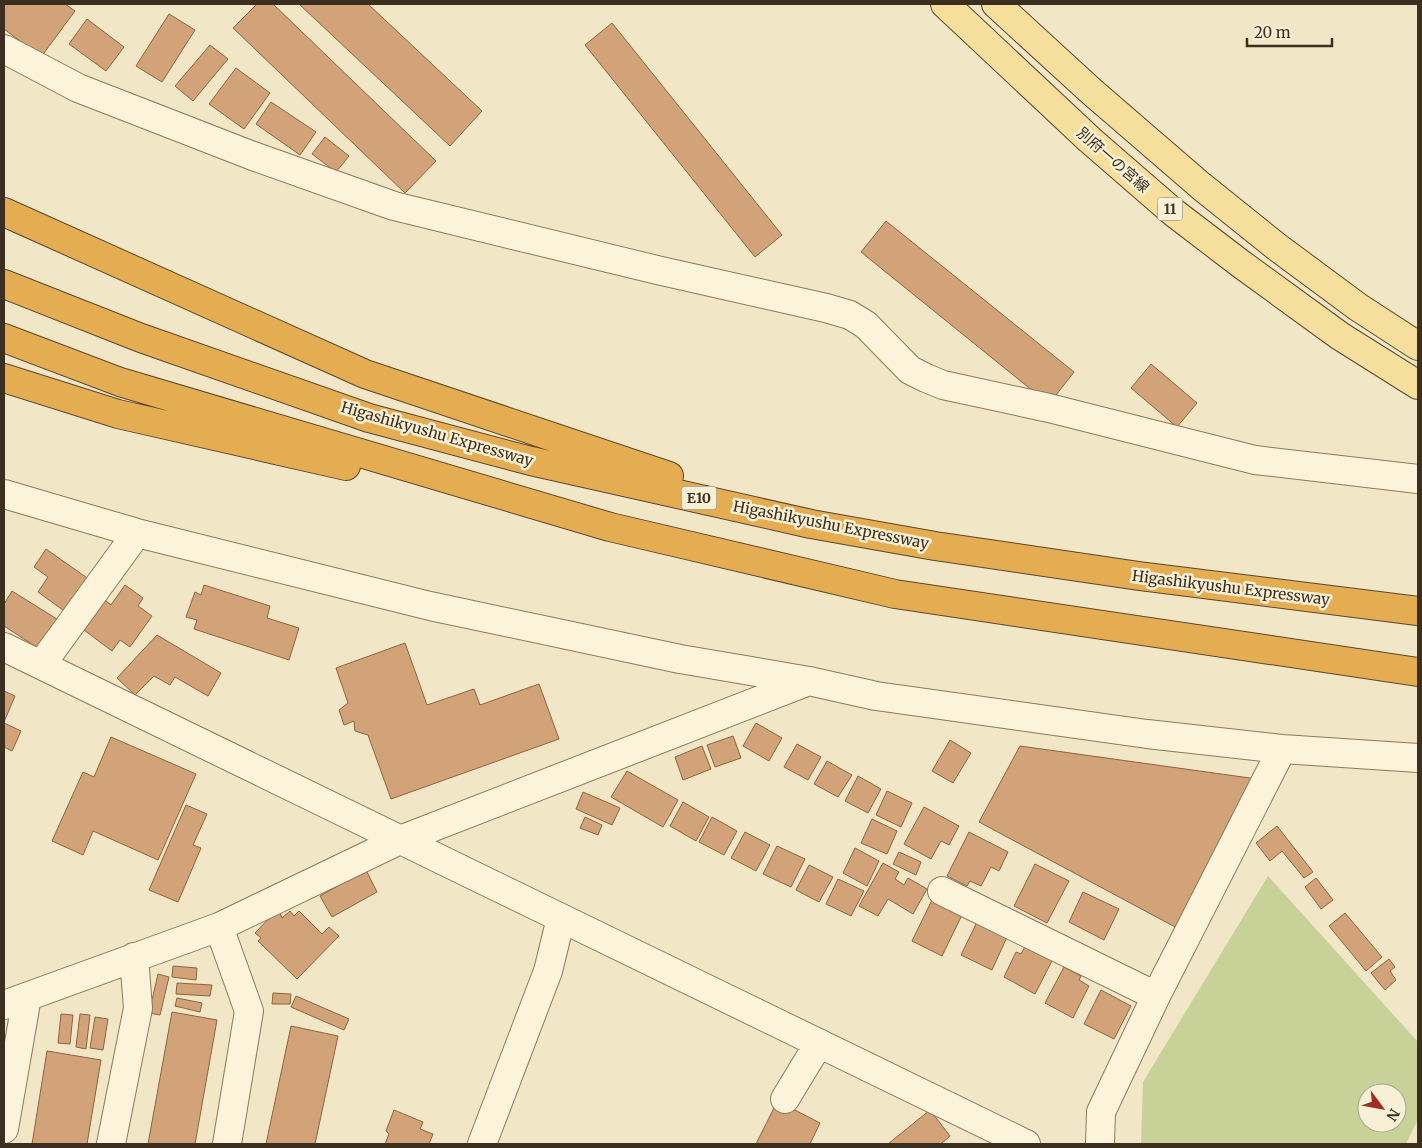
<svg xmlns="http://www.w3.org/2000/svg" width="1422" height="1148" font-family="Merriweather,'Noto Sans JP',serif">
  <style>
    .green { fill: #c7d198; fill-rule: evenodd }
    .building { fill: #d2a379; stroke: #8f633e }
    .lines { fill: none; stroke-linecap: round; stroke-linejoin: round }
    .street-casing { stroke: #8e795a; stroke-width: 30 }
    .primary-casing { stroke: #5c462e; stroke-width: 30 }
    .highway-casing { stroke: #5c462e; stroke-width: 30 }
    .street { stroke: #fbf3da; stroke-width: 28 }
    .primary { stroke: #f6df9c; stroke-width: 28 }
    .highway { stroke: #e5ad52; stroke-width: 28 }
    .labels { text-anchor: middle; stroke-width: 5; stroke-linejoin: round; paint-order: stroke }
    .shield { fill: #f8f0d6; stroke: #756956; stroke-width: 1 }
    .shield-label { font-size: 14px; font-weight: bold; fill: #3d2f1f }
    .street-label { font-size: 15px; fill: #3d2f1f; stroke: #f8f0d6 }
  </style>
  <rect width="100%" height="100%" fill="#f1e7c6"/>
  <path class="green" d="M1268 876 1418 1042V1119L1406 1144H1141L1143 1082ZM1367 1093H1397V1123H1367Z"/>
  <path class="building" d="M4 4H65L75 11 41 57 4 29Z
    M257 4H273L436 161 405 193 233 28Z
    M299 4H368L482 111 450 146Z
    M169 14 195 30 162 82 136 66Z
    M87 19 124 47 106 71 69 44Z
    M612 23 782 235 755 257 585 45Z
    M210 45 228 59 193 101 175 86Z
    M236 68 270 93 244 129 209 104Z
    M271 102 316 132 300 155 256 124Z
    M325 137 349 156 336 172 312 154Z
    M886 221 1074 372 1049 404 861 252Z
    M1151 364 1197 403 1177 427 1131 388Z
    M46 549 90 580 67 613 38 592 48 577 34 567Z
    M125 585 143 598 138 606 152 616 130 647 120 640 112 651 84 630 105 600 111 605Z
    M204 585 270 606 267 618 299 628 289 660 194 629 197 620 186 617 195 592 201 595Z
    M12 591 60 621 41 650 4 626V604Z
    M157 635 221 673 208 696 175 677 170 685 154 676 135 695 117 678Z
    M405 643 427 705 474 689 480 705 539 684 559 739 391 799 368 735 355 731 354 721 344 725 339 710 348 703 336 668Z
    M4 691 15 696 4 722Z
    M4 723 21 731 12 751 4 747Z
    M756 723 782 738 769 761 743 746Z
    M733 736 741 758 715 767 707 745Z
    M111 737 196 774 158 860 93 831 83 855 52 841 83 772 94 777Z
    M950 740 971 753 953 783 932 771Z
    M797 744 821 757 808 780 784 767Z
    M702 746 711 769 683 780 675 757Z
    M1020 746 1257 779 1177 928 979 822Z
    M827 761 852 775 838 797 814 784Z
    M627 771 678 800 663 827 611 797Z
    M858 776 881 789 868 813 845 801Z
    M887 791 912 803 901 827 876 815Z
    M583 792 620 808 612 825 576 809Z
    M683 802 709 817 696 841 670 826Z
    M186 805 207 814 193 845 201 848 178 902 149 890Z
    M924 807 959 826 949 845 941 841 931 859 904 844Z
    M585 817 602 825 598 835 580 828Z
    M712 817 737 831 724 855 699 842Z
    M872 819 897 831 887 854 861 843Z
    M1277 826 1313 872 1304 878 1282 851 1270 861 1256 843Z
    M745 832 770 845 756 871 731 858Z
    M969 832 1008 852 999 871 991 867 981 886 970 881 967 886 947 876Z
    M777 846 805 859 791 887 763 874Z
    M855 848 879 861 867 886 843 873Z
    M899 852 921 862 916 875 893 864Z
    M883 863 899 872 895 879 904 885 908 878 927 889 913 914 888 899 878 916 859 906Z
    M1035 864 1069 881 1047 923 1014 906Z
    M809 865 833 877 819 902 796 890Z
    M366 870 377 892 332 917 320 896Z
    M1316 878 1333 900 1321 909 1305 887Z
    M838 879 864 891 851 916 826 904Z
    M1083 892 1119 909 1104 940 1069 922Z
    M932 900 962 915 942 956 912 941Z
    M278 909 282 918 290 911 294 916 299 911 322 934 329 927 339 936 297 979 258 941 261 938 255 933Z
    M1345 913 1382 957 1366 971 1329 926Z
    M977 922 1007 937 992 970 961 955Z
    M1028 941 1055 955 1035 994 1004 977 1016 952 1021 954Z
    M1389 959 1395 967 1390 971 1396 980 1385 990 1371 973Z
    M173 966 197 968 196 980 172 977Z
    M1064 967 1081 976 1079 980 1089 986 1073 1018 1045 1003Z
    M158 974 169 977 160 1015 149 1013Z
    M177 983 212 985 210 996 176 994Z
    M1101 990 1131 1006 1114 1039 1084 1024Z
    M273 993 291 994 290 1004H272Z
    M296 996 349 1019 344 1030 291 1007Z
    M177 998 202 1003 200 1012 175 1006Z
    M172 1012 217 1020 195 1144H148Z
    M61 1014 73 1015 70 1044 58 1043Z
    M80 1014 90 1015 86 1049 76 1047Z
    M95 1017 108 1019 103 1050 90 1048Z
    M291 1026 338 1036 315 1144H266Z
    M47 1051 101 1060 87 1144H32Z
    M785 1105 820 1123 810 1144H756L775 1106Z
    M394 1110 423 1122 420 1129 433 1134 429 1144H385L389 1134 386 1131Z
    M930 1110 950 1136 942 1143 943 1144H888Z"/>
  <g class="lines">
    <g class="street-casing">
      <path id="street" d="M4 49 78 88 253 156 394 206 657 270 826 308 850 315 866 325 910 370 926 378 943 385 1049 408 1255 460 1418 479
        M4 494 137 533 430 606 680 659 809 681 876 696 1147 734 1282 749 1418 758
        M4 647 1026 1144
        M41 665 137 533
        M942 891 1156 996
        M219 927 249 1011 227 1144
        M4 1005 219 927 400 840 809 681
        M785 1099 819 1043
        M4 1129 27 997
        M111 1144 138 1008 134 957
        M482 1144 548 971 561 918
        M1100 1144 1101 1112 1156 996 1282 749"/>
    </g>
    <g class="primary-casing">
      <path id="primary" d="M945 4 1090 140 1173 212 1241 264 1340 336 1418 385
        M996 4 1091 91 1201 186 1277 247 1358 307 1418 346"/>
    </g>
    <g class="highway-casing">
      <path id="highway" d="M4 212 365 374 669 476
        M4 284 141 338 369 418 531 461 811 524 935 546 1139 576 1418 611
        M4 338 120 382 610 527 895 594 1418 672
        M4 378 118 414 346 466"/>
    </g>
    <use href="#street" class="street"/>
    <use href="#primary" class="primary"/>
    <use href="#highway" class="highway"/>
  </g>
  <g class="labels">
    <g class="shield">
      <rect x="1157.5" y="197.5" width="25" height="23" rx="4"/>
      <rect x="681.5" y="486.5" width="35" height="23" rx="4"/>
    </g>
    <g class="shield-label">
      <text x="1170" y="214">11</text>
      <text x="699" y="503">E10</text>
    </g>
    <g class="street-label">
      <text transform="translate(1113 160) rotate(41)" y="5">別府一の宮線</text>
      <text transform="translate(437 434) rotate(16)" y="5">Higashikyushu Expressway</text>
      <text transform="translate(831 525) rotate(11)" y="5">Higashikyushu Expressway</text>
      <text transform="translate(1231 588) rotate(7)" y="5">Higashikyushu Expressway</text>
    </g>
  </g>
  <rect width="1422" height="1148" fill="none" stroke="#3d2f1f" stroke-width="10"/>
  <g transform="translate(1382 1108) rotate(122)"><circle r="24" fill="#f8f0d6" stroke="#ada38d"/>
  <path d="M0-4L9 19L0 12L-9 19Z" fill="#a22c26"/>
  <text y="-8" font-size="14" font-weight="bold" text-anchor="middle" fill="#3d2f1f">N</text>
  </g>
  <path d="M1247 38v8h85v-8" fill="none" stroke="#3d2f1f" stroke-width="2.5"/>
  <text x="1254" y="38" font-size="15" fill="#3d2f1f" stroke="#f8f0d6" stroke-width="4" paint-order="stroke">20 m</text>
</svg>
